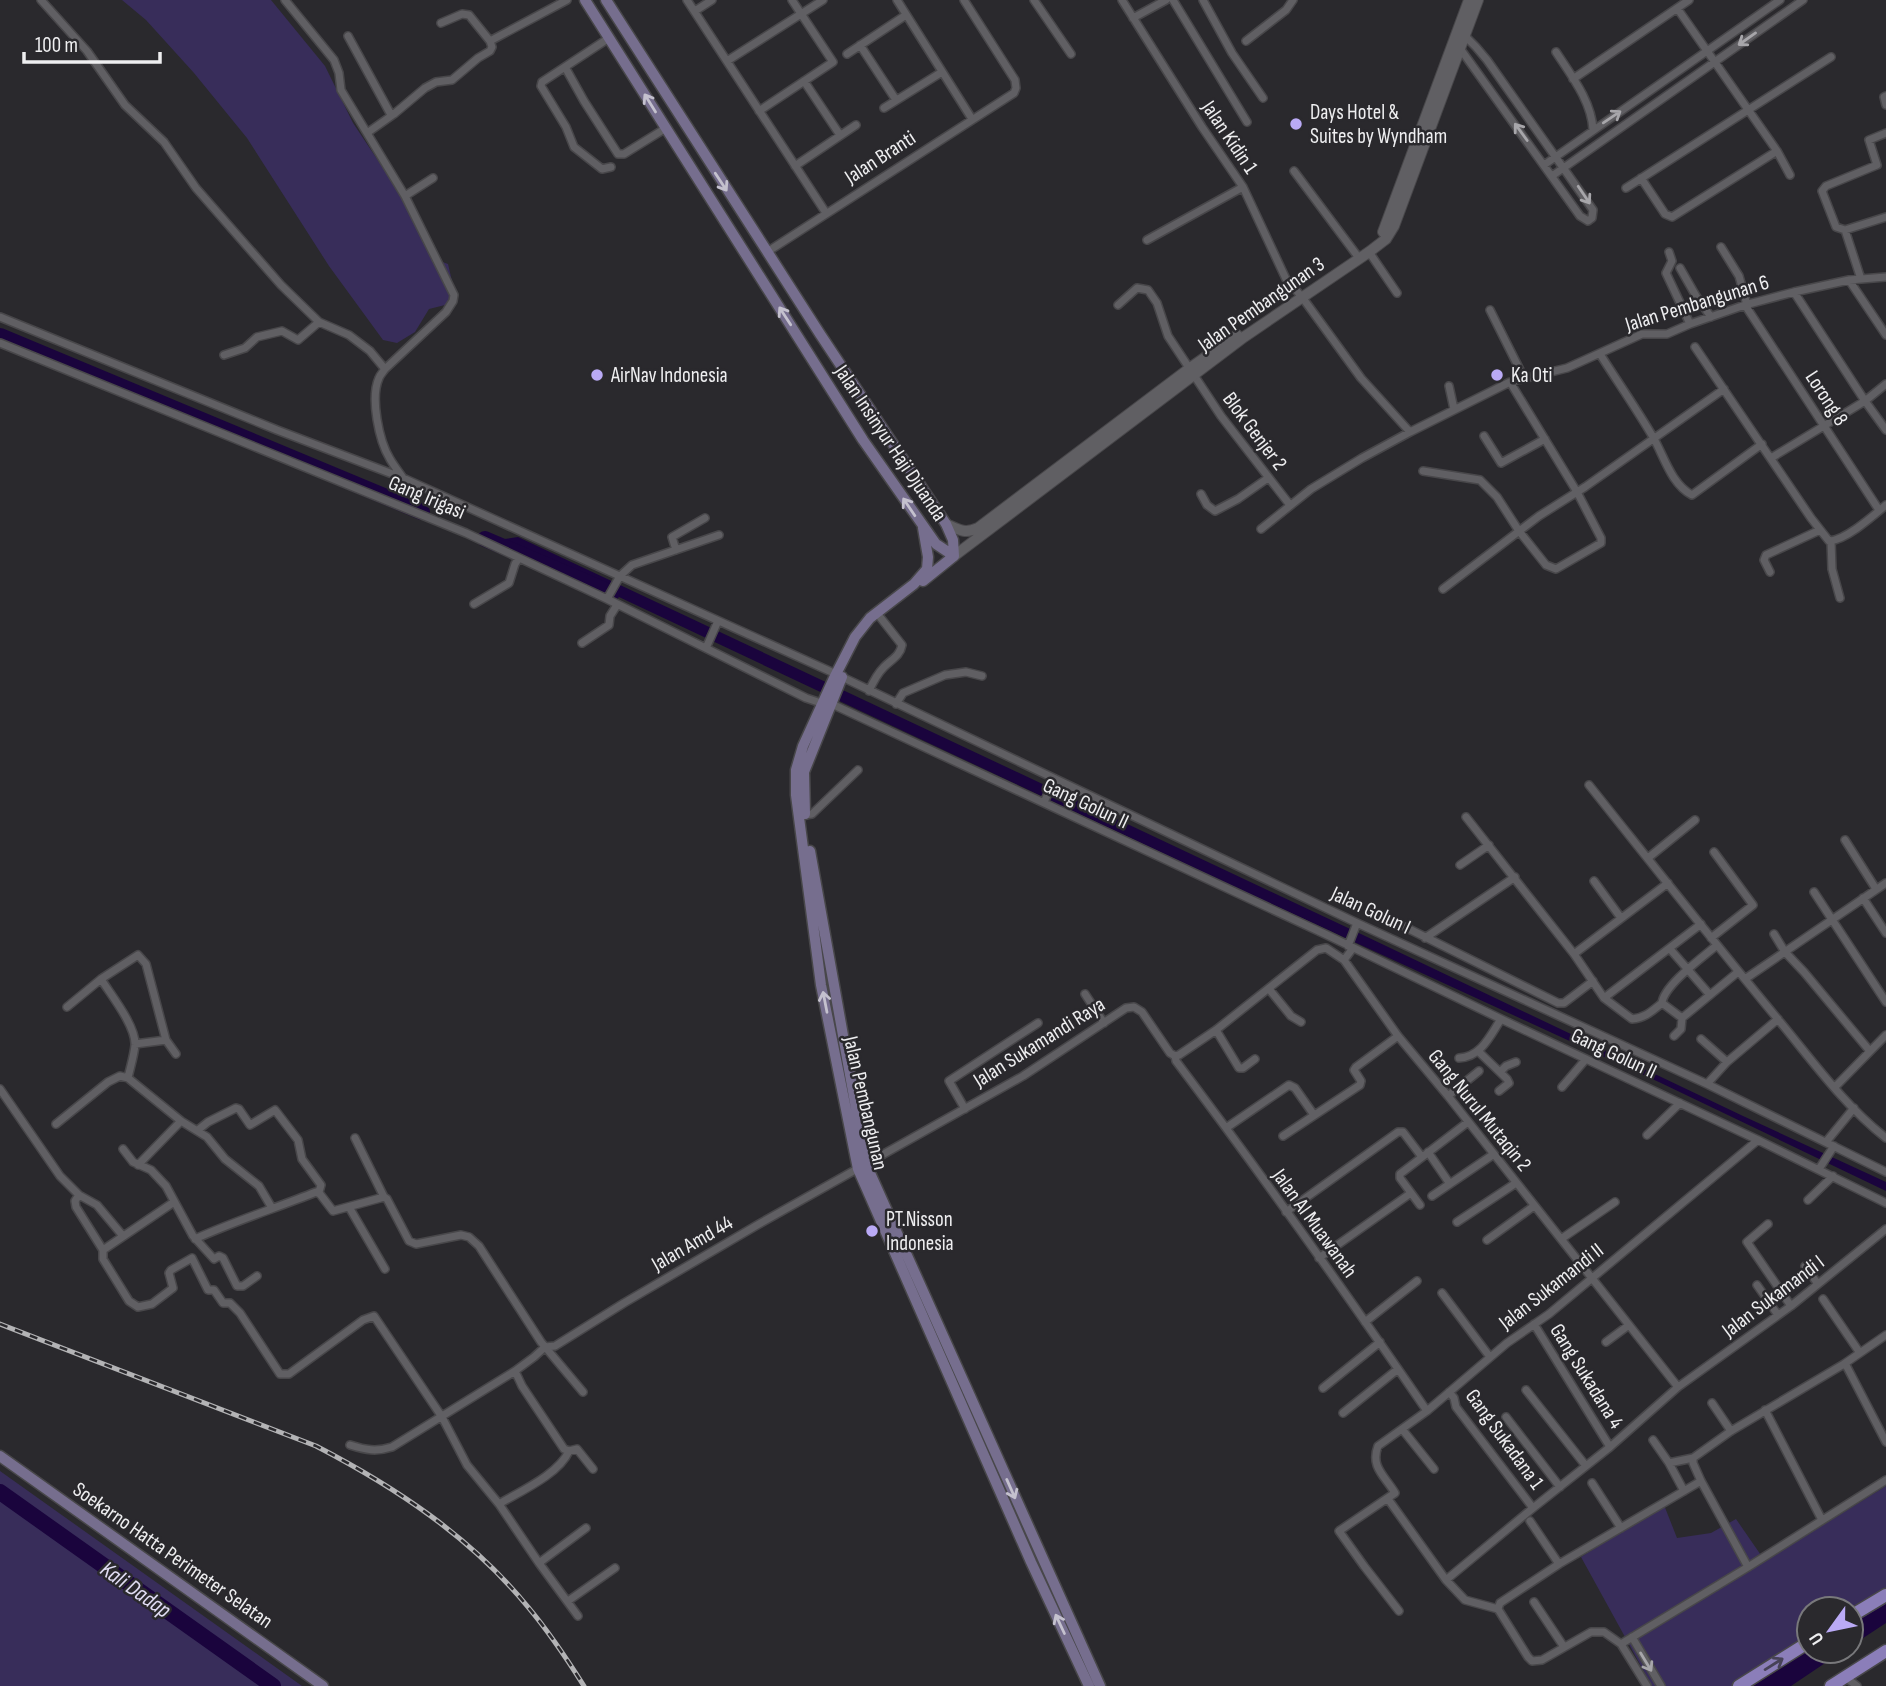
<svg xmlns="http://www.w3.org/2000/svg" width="1886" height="1686" font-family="'Sofia Sans Condensed',sans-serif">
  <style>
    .green { fill: #382d5a }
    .water { fill: #1a043d }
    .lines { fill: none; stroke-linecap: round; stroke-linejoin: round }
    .river { stroke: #1a043d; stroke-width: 16 }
    .minor-casing { stroke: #48474a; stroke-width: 10 }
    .tertiary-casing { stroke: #48474a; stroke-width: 12 }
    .secondary-casing { stroke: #48474a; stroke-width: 13 }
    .primary-casing { stroke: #48474a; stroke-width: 15 }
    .minor { stroke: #605f63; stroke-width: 7 }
    .tertiary { stroke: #605f63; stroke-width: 10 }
    .secondary { stroke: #766e8e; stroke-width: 10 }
    .primary { stroke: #8b7eb9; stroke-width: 12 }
    .rail-casing { stroke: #b3b3b5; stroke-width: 5 }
    .rail { stroke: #2a292d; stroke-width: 2.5; stroke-dasharray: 8; stroke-linecap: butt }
    .oneway { stroke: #a7a6aa }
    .oneway2 { stroke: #c4c1ce }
    .oneway3 { stroke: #474257 }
    .poi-dot { fill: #baaaf6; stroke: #2a292d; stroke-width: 2.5 }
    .labels { text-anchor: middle; stroke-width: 5; stroke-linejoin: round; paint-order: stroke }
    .poi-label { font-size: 21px; fill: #eeeef0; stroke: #2a292d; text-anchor: start }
    .street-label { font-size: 21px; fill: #eeeef0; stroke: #2a292d }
    .water-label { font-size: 23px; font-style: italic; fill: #e0dcf3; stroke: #2a292d }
  </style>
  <rect width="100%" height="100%" fill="#2a292d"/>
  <path class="green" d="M122 0H271L325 66 353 123 409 207 437 260 448 264 457 302 429 309 415 332 397 343 383 340 329 266 247 138 194 73 146 20Z
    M0 1471 302 1686H0Z
    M1886 1486V1605L1851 1627V1609H1809L1810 1651 1750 1686H1652L1581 1557 1664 1505 1677 1538 1711 1533 1736 1519 1765 1561Z"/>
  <path class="water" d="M518 537 1363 935 1743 1116 1886 1182V1191L1661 1083 1228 884 498 540Z
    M1886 1604V1623L1851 1646V1625Z
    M1809 1650 1843 1651 1791 1686H1753Z"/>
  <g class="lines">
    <path class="river" d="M0 336 422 512
      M485 539 612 593
      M0 1492 273 1686"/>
    <g class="minor-casing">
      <path id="minor" d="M41 0 87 51 125 105 164 142 196 188 281 285 319 322 349 335 370 351 385 369
        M285 0 334 60 339 73 341 90 405 196 454 295 453 301 446 312 385 369C383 372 380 375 379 378 370 398 379 441 390 459 394 466 399 472 403 478
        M687 0 826 213
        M897 0 972 119
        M1034 0 1071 54
        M1122 0 1202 127 1243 187 1286 279 1302 297 1361 378 1410 432
        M1173 0 1247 122
        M1203 0 1232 53 1263 98
        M1677 8 1777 151 1790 175
        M695 11 712 0
        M1133 18 1166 0
        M348 36 390 113 394 114
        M609 38 542 82 541 86 566 127 574 147 602 169 611 167
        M490 41 567 0
        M1246 41 1286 10 1293 0
        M860 45 896 100
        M1459 47 1580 216 1588 221 1592 218 1593 210 1487 60 1476 47 1463 34
        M1556 52C1571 75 1592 102 1593 130
        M847 54 906 15
        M727 61 823 0
        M565 67 584 101 618 154H624L666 128
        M1573 79 1689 0
        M804 81 840 135
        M1886 96 1884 97 1886 105
        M884 108 942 72
        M759 111 833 62 792 0
        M367 133 394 114 425 88 436 82 452 80 478 58 490 51 492 47 490 41 469 15 462 14 441 23
        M1886 133 1869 140 1877 165 1826 186 1822 191 1836 227 1845 230 1886 217
        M1544 165 1780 0
        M795 166 856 125
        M1294 171 1356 254
        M1552 176 1803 0
        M1641 178 1665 214 1672 217 1777 151
        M1626 188 1831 57
        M405 196 433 178
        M1845 230 1861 279
        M1147 240 1243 187
        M1721 247 1739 276 1747 305
        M767 252 1014 93 1016 88 1015 80 964 0
        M1369 252 1397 293
        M1669 252 1672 261 1666 273 1690 324
        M1680 268 1696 296 1711 317
        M1849 280 1886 335
        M1794 292 1865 401 1886 430
        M1118 305 1137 288 1148 290 1157 303 1168 336 1221 416 1290 505
        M1745 305 1879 510
        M1490 310 1524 378
        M0 317 277 430 403 478 836 674
        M0 343 466 533 607 599 806 698 830 706H836L1327 935 1501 1019 1758 1140 1886 1203
        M1695 347 1811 518 1829 541C1846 540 1873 516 1886 505
        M1600 354C1617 381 1636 408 1653 437 1664 456 1671 484 1692 495L1762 444
        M224 355 245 348 257 337 282 331 298 340 319 322
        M1449 386 1454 409
        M1484 436 1501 463 1545 439
        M1771 458 1865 401 1886 384
        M1423 471 1480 480 1497 497 1519 531 1546 565 1556 569 1601 543V538L1577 492 1510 382
        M1201 494 1207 505 1215 511 1238 499 1268 478
        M1261 529 1311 489 1362 458 1410 432 1510 382 1567 368 1642 334H1667L1690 324 1745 305 1794 292 1849 280 1886 277
        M1831 541 1832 569 1840 598
        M676 550 672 537 705 518
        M1770 572 1764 560 1766 555 1820 530
        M1443 589 1539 516 1585 487 1724 389
        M607 599 620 576 632 565 719 535
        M474 604 509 583 515 564 519 558
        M582 643 609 625 610 616 617 605
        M706 648 718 621
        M842 677 1357 923 1707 1084 1886 1172
        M869 691C873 682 877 674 884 667 892 659 900 656 902 645L880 617
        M896 704 903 693 945 675 966 672 982 676
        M1589 785C1653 865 1716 945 1781 1023 1814 1063 1845 1106 1886 1138
        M1044 802 1055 779
        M805 815 812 814 858 770
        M1466 817 1574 954 1604 998 1632 1019C1645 1018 1652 1011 1662 1003 1664 985 1703 957 1717 945
        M1845 840 1876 889
        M1648 858 1695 820
        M1460 865 1489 845
        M1594 881 1621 918
        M1814 892 1886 1002
        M1863 898 1886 933
        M1405 927 1558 1003H1564L1593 981
        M1774 934 1785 952 1804 972 1869 1050
        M1425 938 1515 877
        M1711 938 1753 905 1714 852
        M1348 946 1357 923
        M1670 949 1710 995
        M1574 954 1668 883
        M1344 960 1398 1036 1448 1096 1678 1387
        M101 979C111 995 136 1026 135 1045 134 1056 130 1068 128 1078
        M1745 979 1886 883
        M1269 989 1291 1016 1301 1022
        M1085 994 1104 1023
        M1604 998 1701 924
        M1662 1003 1682 1018 1738 972
        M67 1007 101 979 138 955 146 964 166 1040 135 1044
        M1216 1030 1239 1068H1243L1255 1059
        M1674 1036 1681 1029 1682 1018
        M1701 1039 1727 1062
        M166 1040 176 1054
        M1478 1051 1507 1079 1509 1083 1499 1091
        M1175 1056 1176 1061C1262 1175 1346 1293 1427 1411
        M1459 1058C1481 1057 1490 1036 1501 1019
        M1500 1072 1506 1066 1516 1062
        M1707 1084 1727 1062 1778 1019
        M1562 1087 1586 1059
        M1835 1087 1886 1035
        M0 1089 60 1176 79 1195 97 1205 123 1236
        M1448 1096 1479 1071
        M965 1109 949 1081 1038 1023
        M56 1124 108 1082 120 1076 128 1078 181 1121 207 1137 225 1159 259 1186 272 1208
        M1226 1128 1289 1085 1295 1088 1314 1115
        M198 1130 208 1122 236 1108 239 1109 250 1125 275 1110 298 1140 302 1159 321 1185 319 1192
        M1647 1135 1680 1103
        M1283 1136 1360 1085 1361 1081 1354 1070 1356 1067 1398 1036
        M355 1138 384 1197
        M1826 1142 1854 1108
        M123 1149 133 1162 151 1170 166 1186 193 1236 214 1259 219 1256 223 1258 237 1286H243L257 1276
        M1428 1152 1450 1184
        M138 1165 181 1121
        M1819 1169 1834 1146
        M79 1195 75 1201 76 1207 103 1250V1259L129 1301 138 1307 152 1304 173 1288 169 1273 171 1270 192 1258 208 1290H214L223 1303H230L240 1313 280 1374H289L363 1320 374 1316 442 1417 467 1465 499 1504 539 1563 578 1616
        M1432 1196 1494 1154
        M1808 1200 1833 1176
        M1420 1205 1400 1178V1174L1468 1122
        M349 1207 385 1269
        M1286 1212 1398 1132H1403L1422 1157
        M1457 1222 1516 1183
        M1768 1224 1747 1242 1791 1306
        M195 1239C235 1221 276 1208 316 1192L320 1194 333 1211 384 1197 387 1199 409 1241 416 1244 461 1235 469 1237 479 1246 541 1342 583 1392
        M1561 1239 1615 1202
        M1487 1240 1534 1206
        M103 1250 174 1202
        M1319 1258 1411 1193
        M1805 1266 1818 1284
        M1757 1285 1778 1315
        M1442 1293 1490 1357
        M1823 1299 1860 1353
        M1365 1322 1417 1281
        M1534 1324 1610 1447
        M1606 1342 1629 1325
        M545 1347 555 1346 624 1303 759 1224 1023 1076 1126 1008 1134 1007 1142 1012 1170 1053 1175 1056 1179 1055 1216 1030 1317 950 1326 948 1344 960 1353 948
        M545 1347 534 1357 515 1371 522 1386 564 1449 569 1451 577 1449 593 1469
        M1844 1364 1847 1367 1886 1442
        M1323 1388 1380 1342
        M1526 1390 1586 1466
        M1449 1392 1454 1398 1456 1407 1533 1508
        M1712 1403 1731 1431
        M1765 1410 1822 1520
        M1343 1413 1398 1369
        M1506 1417 1560 1487
        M1402 1429 1434 1469
        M1653 1440 1669 1463 1684 1491
        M350 1445C366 1450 376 1452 392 1447L515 1371
        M1693 1458V1463L1701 1481 1748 1567
        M1669 1463 1693 1458 1731 1431 1844 1364 1886 1335
        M1592 1483 1621 1528
        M1388 1499 1446 1580 1465 1600 1498 1609 1528 1657 1532 1661 1542 1660 1591 1632H1604L1621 1644 1647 1686
        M499 1504C521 1491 559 1474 569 1451
        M1530 1521 1559 1564
        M539 1563 586 1528
        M1446 1580 1533 1508 1610 1447 1678 1387 1791 1306 1886 1229
        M568 1601 615 1568
        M1534 1602 1564 1647
        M1498 1609 1500 1603 1559 1564 1701 1481
        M1399 1611 1364 1566 1339 1531 1395 1493C1385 1476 1370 1467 1378 1446L1427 1411 1507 1343 1549 1314 1758 1140
        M1632 1637 1661 1686
        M1621 1644 1748 1567 1886 1480
        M1845 1677 1857 1686"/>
    </g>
    <g class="tertiary-casing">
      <path id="tertiary" d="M1383 232 1469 0
        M946 524C959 530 965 534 978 528L1190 368 1237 335
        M954 556 1244 337 1369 252 1386 239 1394 226 1478 0"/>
    </g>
    <g class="secondary-casing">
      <path id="secondary" d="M585 0 863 440 936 544 954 556
        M606 0 820 334 946 524 953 540 954 556
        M923 528 928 557 927 569 914 584 870 618 855 637 834 678 803 746 796 770V795L821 985 858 1169 1031 1562 1089 1686
        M923 581 954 556
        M805 814 804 772 842 677
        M810 851 866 1164 1100 1686
        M0 1456 323 1686"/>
    </g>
    <g class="primary-casing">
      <path id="primary" d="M1851 1616 1886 1595
        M1739 1686 1809 1642
        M1831 1686 1886 1651"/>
    </g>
    <use href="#minor" class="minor"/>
    <use href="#tertiary" class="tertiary"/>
    <use href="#secondary" class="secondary"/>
    <use href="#primary" class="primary"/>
    <g class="rail-casing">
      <path id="rail" d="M0 1324 316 1446C395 1487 471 1537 528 1607 549 1632 567 1659 584 1686"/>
    </g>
    <use href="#rail" class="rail"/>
  </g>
  <defs><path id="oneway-shaft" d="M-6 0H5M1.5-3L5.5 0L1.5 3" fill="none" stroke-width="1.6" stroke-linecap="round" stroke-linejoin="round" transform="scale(1.75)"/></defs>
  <g class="oneway">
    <use href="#oneway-shaft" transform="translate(1747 39) rotate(145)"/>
    <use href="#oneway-shaft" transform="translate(1612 117) rotate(-34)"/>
    <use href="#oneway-shaft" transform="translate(1521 132) rotate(-126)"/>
    <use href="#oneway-shaft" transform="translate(1584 195) rotate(56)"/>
    <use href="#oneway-shaft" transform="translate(1646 1662) rotate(59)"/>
  </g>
  <g class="oneway2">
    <use href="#oneway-shaft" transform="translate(650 103) rotate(-122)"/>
    <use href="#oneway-shaft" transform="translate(721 182) rotate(57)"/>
    <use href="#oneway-shaft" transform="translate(785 316) rotate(-123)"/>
    <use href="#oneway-shaft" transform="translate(909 507) rotate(-124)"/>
    <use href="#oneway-shaft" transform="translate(825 1002) rotate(-101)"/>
    <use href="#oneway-shaft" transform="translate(1011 1489) rotate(66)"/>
    <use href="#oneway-shaft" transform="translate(1060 1624) rotate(-115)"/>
  </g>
  <use class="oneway3" href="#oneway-shaft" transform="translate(1774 1664) rotate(-32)"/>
  <g class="poi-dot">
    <circle cx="1296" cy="124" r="7"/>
    <circle cx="597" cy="375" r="7"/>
    <circle cx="1497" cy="375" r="7"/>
    <circle cx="872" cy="1231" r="7"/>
  </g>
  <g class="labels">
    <g class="poi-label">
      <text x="1310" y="119">Days Hotel &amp;<tspan x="1310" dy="24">Suites by Wyndham</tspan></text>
      <text x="611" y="382">AirNav Indonesia</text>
      <text x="1511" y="382">Ka Oti</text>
      <text x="886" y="1226">PT.Nisson<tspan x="886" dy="24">Indonesia</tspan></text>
    </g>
    <g class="street-label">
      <text transform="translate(1230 137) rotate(56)" y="7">Jalan Kidin 1</text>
      <text transform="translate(880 157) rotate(-33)" y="7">Jalan Branti</text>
      <text transform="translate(1697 303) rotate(-17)" y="7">Jalan Pembangunan 6</text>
      <text transform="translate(1261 304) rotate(-35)" y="7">Jalan Pembangunan 3</text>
      <text transform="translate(1827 398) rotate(57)" y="7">Lorong 8</text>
      <text transform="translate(1255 431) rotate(53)" y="7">Blok Genjer 2</text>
      <text transform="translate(891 443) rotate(56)" y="7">Jalan Insinyur Haji Djuanda</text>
      <text transform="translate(427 497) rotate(23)" y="7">Gang Irigasi</text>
      <text transform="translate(1086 803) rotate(25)" y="7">Gang Golun II</text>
      <text transform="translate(1371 910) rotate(25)" y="7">Jalan Golun I</text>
      <text transform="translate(1039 1042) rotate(-32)" y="7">Jalan Sukamandi Raya</text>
      <text transform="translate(1614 1053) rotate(25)" y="7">Gang Golun II</text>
      <text transform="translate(866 1103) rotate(77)" y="7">Jalan Pembangunan</text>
      <text transform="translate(1480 1110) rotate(51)" y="7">Gang Nurul Mutaqin 2</text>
      <text transform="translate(1315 1223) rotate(54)" y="7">Jalan Al Muawanah</text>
      <text transform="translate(692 1243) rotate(-30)" y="7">Jalan Amd 44</text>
      <text transform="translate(1551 1286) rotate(-38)" y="7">Jalan Sukamandi II</text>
      <text transform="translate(1773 1296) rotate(-37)" y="7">Jalan Sukamandi I</text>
      <text transform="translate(1587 1376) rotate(58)" y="7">Gang Sukadana 4</text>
      <text transform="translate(1505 1439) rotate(54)" y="7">Gang Sukadana 1</text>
      <text transform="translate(173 1555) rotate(35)" y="7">Soekarno Hatta Perimeter Selatan</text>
    </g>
    <g class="water-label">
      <text transform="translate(136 1589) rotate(35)" y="8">Kali Dadap</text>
    </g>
  </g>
  <g transform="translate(1830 1630) rotate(237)"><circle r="33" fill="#2a292d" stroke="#78787b" stroke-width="2"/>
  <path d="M0-5L12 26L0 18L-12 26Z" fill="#baaaf6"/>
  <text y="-10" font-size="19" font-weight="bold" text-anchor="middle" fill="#eeeef0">U</text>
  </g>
  <path d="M24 52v10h136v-10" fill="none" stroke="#eeeef0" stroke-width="3.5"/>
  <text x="35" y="52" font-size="21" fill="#eeeef0" stroke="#2a292d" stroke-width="5" paint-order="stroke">100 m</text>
</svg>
